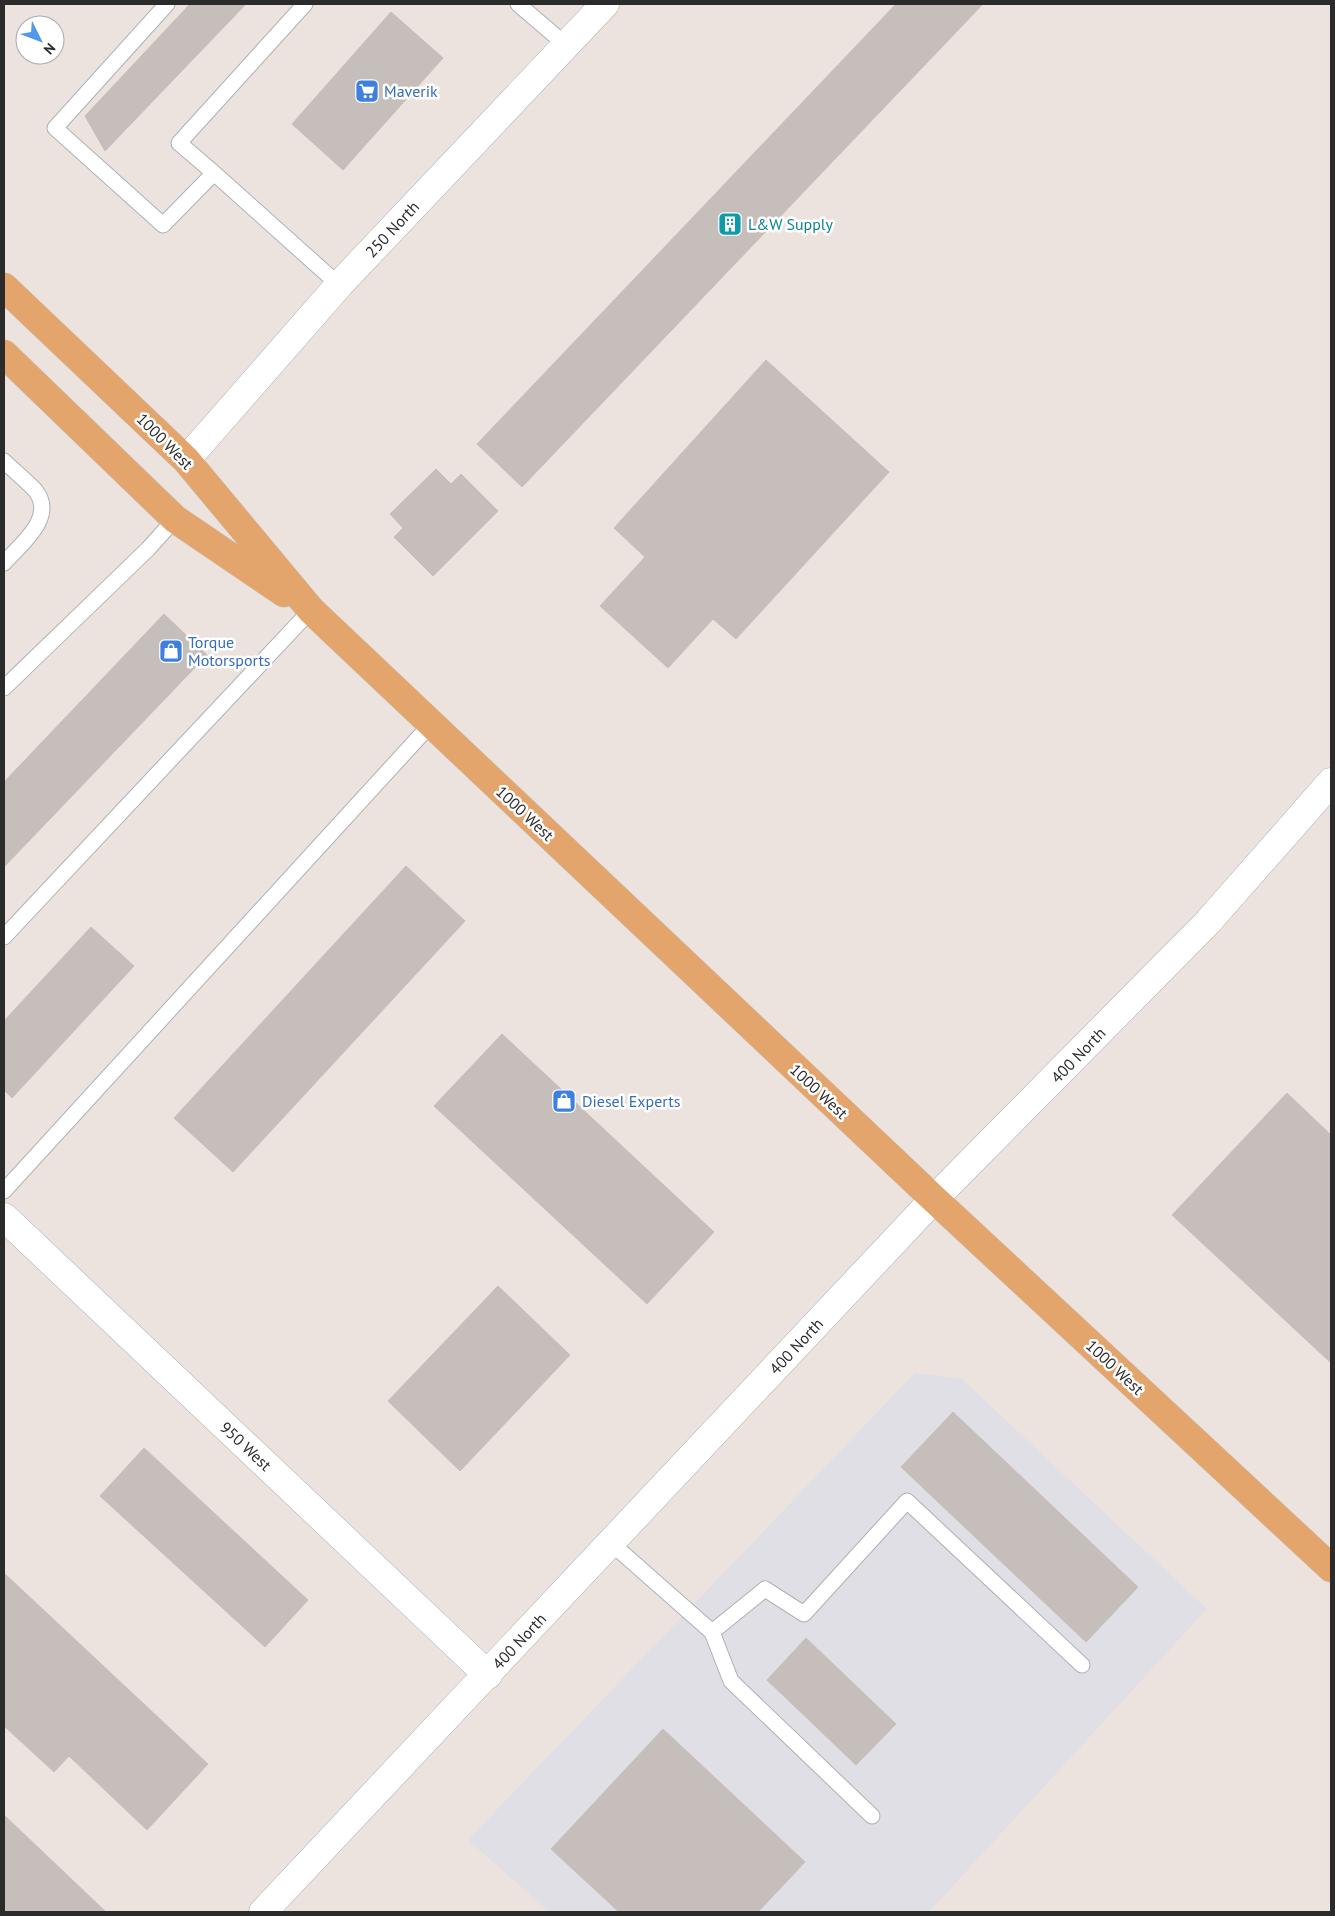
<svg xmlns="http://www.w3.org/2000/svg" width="1335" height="1916" font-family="'PT Sans',sans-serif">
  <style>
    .industrial { fill: #dfdfe5 }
    .building { fill: #c5beba; stroke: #c7beb9 }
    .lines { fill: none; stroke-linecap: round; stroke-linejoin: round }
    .lane-casing { stroke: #abb1b6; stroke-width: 17 }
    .street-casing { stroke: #abb1b6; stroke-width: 29 }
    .primary-casing { stroke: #c4c4c4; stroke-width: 29 }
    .lane { stroke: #fff; stroke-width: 15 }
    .street { stroke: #fff; stroke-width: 28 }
    .primary { stroke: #e4a56c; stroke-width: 28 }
    .labels { text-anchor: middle; stroke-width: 5; stroke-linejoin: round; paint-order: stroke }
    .shop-label { font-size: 16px; fill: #366cbe; stroke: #fff; text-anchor: start }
    .culture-label { font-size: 16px; fill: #0d838f; stroke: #fff; text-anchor: start }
    .street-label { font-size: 16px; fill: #2b2b2b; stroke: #fff }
  </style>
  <rect width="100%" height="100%" fill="#ece3df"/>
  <path class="industrial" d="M915 1373 962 1379 1207 1609 929 1912H550L468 1840Z"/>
  <path class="building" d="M190 4H246L105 151 85 116Z
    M896 4H983L522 487 477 444Z
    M391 12 443 58 343 170 292 124Z
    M766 360 889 472 736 639 713 619 668 668 600 606 645 557 614 528Z
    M436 469 451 484 461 474 498 511 433 576 394 537 403 528 390 514Z
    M164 614 207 655 4 867V782Z
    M406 866 465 921 233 1172 174 1118Z
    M91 927 134 966 12 1098 4 1090V1021Z
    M502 1034 714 1232 647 1304 434 1106Z
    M1287 1093 1331 1135V1363L1172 1215Z
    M498 1286 570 1355 460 1471 388 1401Z
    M953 1412 1138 1587 1086 1642 901 1467Z
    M144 1448 308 1600 265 1647 100 1496Z
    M4 1573 208 1764 147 1830 69 1756 54 1772 4 1726Z
    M806 1638 896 1724 856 1765 767 1680Z
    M663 1729 805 1862 758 1912H619L551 1849Z
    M4 1815 106 1912H4Z"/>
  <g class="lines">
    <g class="lane-casing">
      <path id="lane" d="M167 4 55 128 163 225 214 173 339 285
        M518 4 566 45
        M214 173 179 143 305 4
        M4 461C14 471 26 480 35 490 57 517 21 544 4 563
        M4 688 148 549 175 519
        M4 937 311 610
        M4 1191 431 724
        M611 1543 712 1632 765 1589 804 1614 907 1501 1082 1665
        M712 1632 731 1681 872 1816"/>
    </g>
    <g class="street-casing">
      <path id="street" d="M186 460 339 285 605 4
        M4 1217 488 1675
        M263 1912 934 1199 1208 922 1331 782"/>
    </g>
    <g class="primary-casing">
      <path id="primary" d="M4 287 186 460 311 610 934 1199 1331 1568
        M4 354 175 519 284 593"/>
    </g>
    <use href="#lane" class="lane"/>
    <use href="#street" class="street"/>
    <use href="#primary" class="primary"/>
  </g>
  <defs>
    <g id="supermarket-square" transform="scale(1.25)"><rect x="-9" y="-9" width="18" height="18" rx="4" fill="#3f7fe0" stroke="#fff"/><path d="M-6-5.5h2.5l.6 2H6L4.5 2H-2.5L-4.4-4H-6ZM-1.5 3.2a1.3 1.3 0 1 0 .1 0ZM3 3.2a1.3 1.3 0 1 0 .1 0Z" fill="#fff"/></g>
    <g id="building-square" transform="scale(1.25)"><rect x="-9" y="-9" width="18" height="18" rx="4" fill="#0f9aa8" stroke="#fff"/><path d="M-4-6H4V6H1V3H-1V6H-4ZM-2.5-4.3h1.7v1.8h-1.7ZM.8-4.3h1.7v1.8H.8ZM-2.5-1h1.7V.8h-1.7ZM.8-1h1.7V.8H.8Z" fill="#fff"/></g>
    <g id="shop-square" transform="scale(1.25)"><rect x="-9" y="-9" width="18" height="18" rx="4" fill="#3f7fe0" stroke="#fff"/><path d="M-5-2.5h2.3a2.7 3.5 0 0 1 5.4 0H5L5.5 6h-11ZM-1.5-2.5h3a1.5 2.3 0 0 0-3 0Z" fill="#fff"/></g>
  </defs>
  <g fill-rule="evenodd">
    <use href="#supermarket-square" x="367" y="91"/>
    <use href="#building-square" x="730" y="224"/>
    <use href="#shop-square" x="171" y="651"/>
    <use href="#shop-square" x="564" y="1101"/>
  </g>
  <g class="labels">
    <g class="shop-label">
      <text x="384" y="97">Maverik</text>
      <text x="188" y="648">Torque<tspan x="188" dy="18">Motorsports</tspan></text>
      <text x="582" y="1107">Diesel Experts</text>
    </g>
    <g class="culture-label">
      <text x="748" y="230">L&amp;W Supply</text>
    </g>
    <g class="street-label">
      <text transform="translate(392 229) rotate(-47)" y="6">250 North</text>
      <text transform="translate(165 441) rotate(45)" y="6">1000 West</text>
      <text transform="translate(525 813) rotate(43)" y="6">1000 West</text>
      <text transform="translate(1078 1055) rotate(-46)" y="6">400 North</text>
      <text transform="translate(819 1091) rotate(43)" y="6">1000 West</text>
      <text transform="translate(796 1346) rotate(-47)" y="6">400 North</text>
      <text transform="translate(1115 1367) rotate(43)" y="6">1000 West</text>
      <text transform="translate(246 1446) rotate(43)" y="6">950 West</text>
      <text transform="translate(519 1641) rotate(-47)" y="6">400 North</text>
    </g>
  </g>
  <rect width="1335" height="1916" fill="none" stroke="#2b2b2b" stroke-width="10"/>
  <g transform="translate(40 40) rotate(132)"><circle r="24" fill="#ffffff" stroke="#aaaaaa"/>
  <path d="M0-4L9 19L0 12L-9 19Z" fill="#4e99ea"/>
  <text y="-8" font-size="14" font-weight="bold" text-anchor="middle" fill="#2b2b2b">N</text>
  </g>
</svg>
